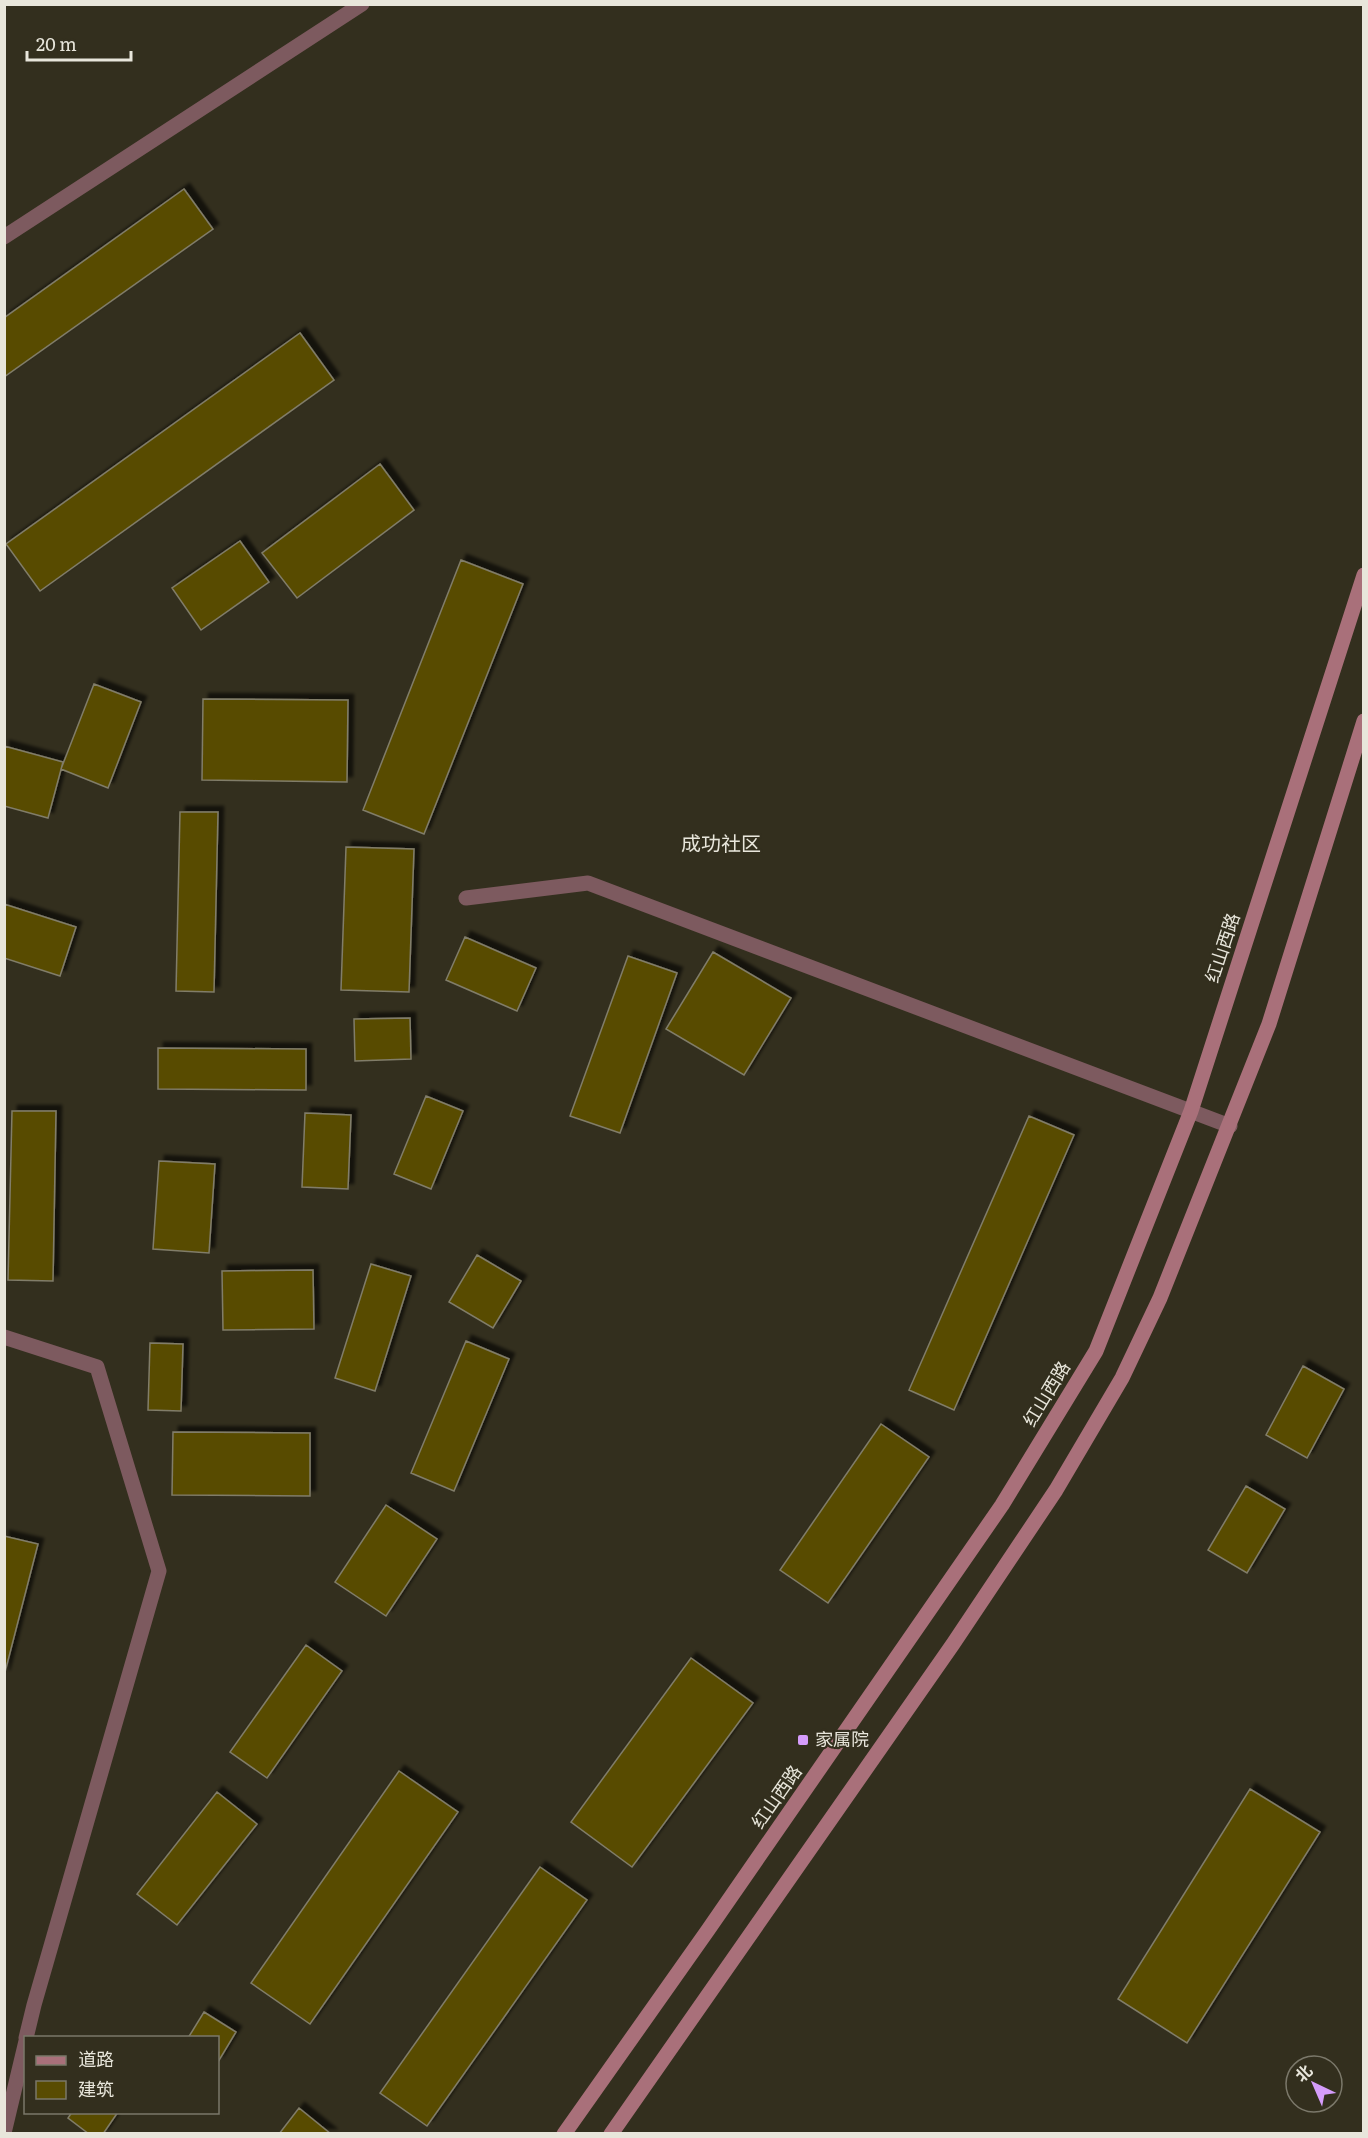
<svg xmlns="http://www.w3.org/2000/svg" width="1368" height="2138" font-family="Literata,'Noto Sans SC',serif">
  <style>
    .building { fill: #594c02; stroke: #817d69; stroke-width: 1.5; filter: url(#shadow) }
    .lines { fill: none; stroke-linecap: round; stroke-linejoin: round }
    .service { stroke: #7d5a5f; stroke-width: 15 }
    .minor { stroke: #7d5a5f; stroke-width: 15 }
    .secondary { stroke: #a9707a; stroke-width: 15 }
    .poi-dot { fill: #d59cfb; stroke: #332f1e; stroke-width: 2 }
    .labels { text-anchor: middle; stroke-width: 4.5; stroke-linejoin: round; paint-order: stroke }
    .street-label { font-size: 18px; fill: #e8e6db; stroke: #332f1e }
    .poi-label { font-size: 18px; fill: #e8e6db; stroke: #332f1e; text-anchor: start }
    .neighbourhood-label { font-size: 20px; fill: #e8e6db; stroke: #332f1e }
  </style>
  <defs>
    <filter id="shadow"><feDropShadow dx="5.5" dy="-5.5" stdDeviation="1.5" flood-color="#0009"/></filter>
  </defs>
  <rect width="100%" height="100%" fill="#332f1e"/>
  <path class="building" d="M184 189 213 229 4 377V318Z
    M300 333 334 380 40 591 6 544Z
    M380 464 414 510 297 598 262 553Z
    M240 541 269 582 201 630 172 588Z
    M461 560 523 584 424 834 363 810Z
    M94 684 141 702 108 788 61 769Z
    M203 699 348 700 347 782 202 780Z
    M4 746 63 762 48 818 4 806Z
    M180 812H218L214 992 176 991Z
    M346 847 414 849 409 992 341 990Z
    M4 904 76 927 60 976 4 958Z
    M465 937 536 968 517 1011 446 980Z
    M713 952 791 998 744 1075 666 1029Z
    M628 956 677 973 620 1133 570 1116Z
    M410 1018 411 1059 355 1061 354 1019Z
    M158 1048 306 1049V1090L158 1089Z
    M426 1096 463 1111 431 1189 394 1174Z
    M12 1111H56L53 1281 8 1280Z
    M305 1113 351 1115 348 1189 302 1187Z
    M1029 1116 1074 1135 954 1410 909 1390Z
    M159 1161 215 1164 209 1253 153 1249Z
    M477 1255 521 1281 493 1328 449 1302Z
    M371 1264 411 1276 375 1391 335 1378Z
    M313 1270 314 1329 223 1330 222 1271Z
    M466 1341 509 1359 454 1491 411 1473Z
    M150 1343 183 1344 181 1411 148 1410Z
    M1303 1366 1344 1389 1307 1458 1266 1435Z
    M881 1424 929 1457 828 1603 780 1570Z
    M173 1432 310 1433V1496L172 1495Z
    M1246 1486 1285 1509 1247 1573 1208 1550Z
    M386 1505 437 1539 386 1616 335 1582Z
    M4 1536 38 1544 4 1676Z
    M306 1645 342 1671 267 1778 230 1752Z
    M691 1658 753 1703 632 1867 571 1822Z
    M399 1771 458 1812 310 2024 251 1983Z
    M1250 1789 1320 1832 1187 2043 1118 1999Z
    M217 1792 257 1824 177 1925 137 1894Z
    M540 1867 587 1900 427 2126 380 2093Z
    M204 2012 236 2032 218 2062V2038H188Z
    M299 2108 331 2134H279Z
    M72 2112H118L103 2134H89L68 2118Z"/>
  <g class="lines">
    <path class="service" d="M466 898 588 883 1230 1126"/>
    <path class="minor" d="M4 237 362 4
      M4 1337 97 1367 159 1571 34 2005 26 2038
      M4 2133 26 2041"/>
    <path class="secondary" d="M564 2134 708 1930 1002 1505 1096 1351 1191 1111 1364 575
      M611 2134 953 1644 1056 1490 1122 1378 1160 1298 1269 1024 1364 721"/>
  </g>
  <rect class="poi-dot" x="797" y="1734" width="12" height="12" rx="3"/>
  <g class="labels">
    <g class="street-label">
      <text transform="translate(1223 948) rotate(-72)" y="6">红山西路</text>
      <text transform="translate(1047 1394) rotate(-59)" y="6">红山西路</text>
      <text transform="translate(777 1797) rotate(-55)" y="6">红山西路</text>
    </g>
    <g class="poi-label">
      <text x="815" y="1746">家属院</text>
    </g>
    <g class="neighbourhood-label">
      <text x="721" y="851">成功社区</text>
    </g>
  </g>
  <rect width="1368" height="2138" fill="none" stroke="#e8e6db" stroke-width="12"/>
  <rect x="24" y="2036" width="195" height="78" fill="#332f1e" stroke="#7b786a" stroke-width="1.5"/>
  <rect x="36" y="2056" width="30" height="9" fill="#a9707a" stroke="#7b786a" stroke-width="1.5"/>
  <text x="78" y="2066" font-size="18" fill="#e8e6db">道路</text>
  <rect x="36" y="2081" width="30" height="18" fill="#594c02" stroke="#7b786a" stroke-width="1.5"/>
  <text x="78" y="2096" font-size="18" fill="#e8e6db">建筑</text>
  <g transform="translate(1314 2084) rotate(316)"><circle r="28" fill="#332f1e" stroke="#7b786a" stroke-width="1.5"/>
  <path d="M0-4.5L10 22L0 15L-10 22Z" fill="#d59cfb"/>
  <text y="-9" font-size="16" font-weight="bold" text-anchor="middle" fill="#e8e6db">北</text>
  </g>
  <path d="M27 51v9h104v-9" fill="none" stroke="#e8e6db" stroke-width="3"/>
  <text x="36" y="51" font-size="18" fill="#e8e6db" stroke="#332f1e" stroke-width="4.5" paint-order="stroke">20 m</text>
</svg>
